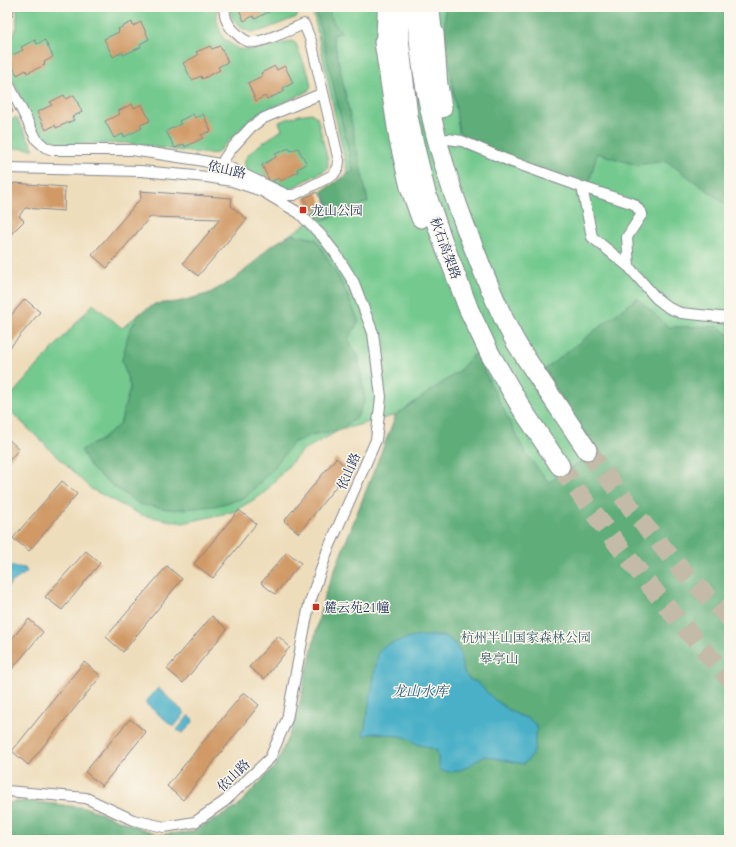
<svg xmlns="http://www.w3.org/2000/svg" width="736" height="847" font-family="Cardo,'Noto Serif SC',serif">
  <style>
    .green { fill: #73c98e; stroke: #477c76 }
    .forest { fill: #5ead79; stroke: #3c6e6c }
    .water { fill: #48b0c7; stroke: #327092 }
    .building { fill: #d09965 }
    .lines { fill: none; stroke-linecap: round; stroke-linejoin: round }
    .highway-tunnel { stroke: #c4baa8; stroke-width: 19; stroke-dasharray: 19 10; stroke-linecap: butt }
    .street-casing { stroke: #84868c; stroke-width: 12 }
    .primary-casing { stroke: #84868c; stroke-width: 18 }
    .highway-casing { stroke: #84868c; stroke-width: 21 }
    .street { stroke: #fff; stroke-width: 10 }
    .primary { stroke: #fff; stroke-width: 16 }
    .highway { stroke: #fff; stroke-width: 19 }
    .poi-dot { fill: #c8321e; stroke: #fbf7ec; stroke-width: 1.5 }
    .labels { text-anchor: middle; stroke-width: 3; stroke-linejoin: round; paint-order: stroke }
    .street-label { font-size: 13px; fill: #1b2f5e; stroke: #fbf7ec }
    .poi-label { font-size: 13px; fill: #1b2f5e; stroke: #fbf7ec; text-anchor: start }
    .park-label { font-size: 13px; fill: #355d6c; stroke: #fbf7ec }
    .water-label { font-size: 14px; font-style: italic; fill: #2b5c83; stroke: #fbf7ec }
  </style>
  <rect width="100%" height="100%" fill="#fbf7ec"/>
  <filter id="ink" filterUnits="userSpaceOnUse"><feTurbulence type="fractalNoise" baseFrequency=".025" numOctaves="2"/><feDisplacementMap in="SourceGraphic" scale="8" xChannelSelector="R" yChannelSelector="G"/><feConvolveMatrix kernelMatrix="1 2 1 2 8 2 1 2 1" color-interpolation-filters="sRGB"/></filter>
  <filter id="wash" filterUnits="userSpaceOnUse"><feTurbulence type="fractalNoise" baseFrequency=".012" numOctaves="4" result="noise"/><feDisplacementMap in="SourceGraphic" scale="16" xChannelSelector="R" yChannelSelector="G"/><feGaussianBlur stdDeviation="0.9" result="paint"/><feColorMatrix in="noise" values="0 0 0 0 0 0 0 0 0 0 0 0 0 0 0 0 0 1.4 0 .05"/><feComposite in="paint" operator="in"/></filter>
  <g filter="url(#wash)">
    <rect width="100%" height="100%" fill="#edb"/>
    <path class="green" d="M17 7H217V21L223 38 238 49 258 50 292 41 296 44 309 76 311 86 308 91 256 116 249 121 217 153 210 154 182 151 125 143 59 145 46 142 41 137 13 81 7 72V49L17 27Z
      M229 7H298L299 10 297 17 261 31 251 32 241 28 232 18Z
      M312 7H729V840H7V803L27 801 87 808 158 835 192 832 236 808 276 765 296 719 324 597 396 415 340 430 302 451 263 494 233 512 183 523 141 515 91 489 7 408V400L93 304 122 328 139 314 155 304 178 302 208 294 235 279 256 261 268 248 291 234 352 193Z
      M311 113 317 117 328 161V168L322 172 288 190 246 171C245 166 243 163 246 158 251 149 273 136 282 130L279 122 299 115Z
      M16 117 34 149 7 148V122Z"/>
    <path class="forest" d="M445 7H729V209L719 199 666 161 636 165 597 153 587 192 486 155 459 132 445 32Z
      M323 8 329 10C331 20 336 26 342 33L333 35 368 202 321 221 313 213 328 206 322 191 353 171 316 11Z
      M291 234 316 239 343 285 359 322 348 339 358 355 365 400 357 417 340 430 311 435 293 443 273 469 245 498 215 506 174 510 139 504 112 485 91 468 81 450 101 440 120 424 130 387 122 360 129 332 139 314 155 304 178 302 208 294 235 279 256 261 268 248Z
      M637 298 669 327 718 326 729 335V840H7V803L27 801 87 808 158 835 192 832 236 808 276 765 296 719 324 597 396 415 459 371 475 353 526 454 549 482 597 451 544 370Z"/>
    <path class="water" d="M7 562 12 566 25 568 27 572 11 583 7 588Z
      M421 636H443L449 639 455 644 461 654V662L464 673 470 680 475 681 480 685 494 699 506 708 520 716 528 718 535 724 538 730C534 735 535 739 535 746 534 753 529 760 523 764L484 756C469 765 459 776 440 770L437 751 428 747 417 744 405 737 377 733 370 734 365 736 363 734 365 728 378 653 384 646 401 640Z
      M158 688 185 713 174 727 145 703Z
      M189 715 192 718 193 722 185 731 182 733 177 730Z"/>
    <g id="blocks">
      <path class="building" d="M238 7H271L272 10 255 19 253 16 244 21Z
        M132 22 133 26 141 22 149 39 140 44 141 47 123 55 122 52 113 57 104 39 119 32 118 29Z
        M35 40 37 44 45 40 53 57 44 62 45 65 27 73 26 70 17 75 8 57 23 50 21 47Z
        M210 46 212 49 220 46 228 62 218 67 220 70 202 79 201 76 192 80 183 63 198 55 196 52Z
        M275 66 277 70 285 66 293 83 283 88 285 91 267 99 265 96 256 101 248 83 262 76 261 73Z
        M64 95 66 99 74 95 82 112 72 117 74 120 56 128 55 125 46 130 37 112 52 105 50 102Z
        M7 99 13 112 7 114Z
        M132 104 134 108 142 104 150 121 140 125 142 128 124 137 123 134 114 138 105 121 120 114 118 111Z
        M193 114 195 118 203 114 211 131 201 135 203 138 185 147 184 144 175 148 166 131 181 124 179 121Z
        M289 148 291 151 298 148 307 164 297 169 298 172 281 181 279 178 270 182 262 165 276 157 275 154Z
        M14 183 65 187 64 211 25 208 19 216 24 221 7 238V189L9 190Z
        M140 191 232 198 231 206 247 219 198 276 183 263 220 219 150 217 107 268 92 255 141 198Z
        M317 192 323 205 310 211 304 198Z
        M25 299 40 312 7 351V320Z
        M7 438 19 449 7 463Z
        M336 458 349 470 299 533 284 521Z
        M62 481 77 494 29 551 13 538Z
        M239 510 256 524 213 578 194 564Z
        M86 551 100 563 62 610 45 597Z
        M287 552 301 563 275 594 261 583Z
        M167 566 182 579 123 652 106 637Z
        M212 616 227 629 183 683 167 669Z
        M29 619 43 632 7 675V644Z
        M278 636 290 647 264 679 249 667Z
        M84 662 101 676 28 765 12 751Z
        M244 692 259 705 183 800 167 786Z
        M130 719 146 732 102 786 85 772Z"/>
    </g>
  </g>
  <g filter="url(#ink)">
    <use href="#blocks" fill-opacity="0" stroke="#84868c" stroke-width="1"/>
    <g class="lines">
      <path class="highway-tunnel" d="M587 450 645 526 680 568 729 618
        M560 466C612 540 668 611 729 678"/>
      <g class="street-casing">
        <path id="street" d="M7 13 9 7
          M7 81 37 140 45 147 53 150H132L198 160 224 165 287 195H294L333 175 338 168 339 161 311 41 304 24C294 28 260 44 251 42 245 42 239 36 235 32 227 25 225 18 224 7
          M448 139 462 141 507 160 582 187 634 204 642 214 627 237 629 267
          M7 168 141 171 207 177 232 181 262 191 299 213 322 236 336 254 354 283 373 333 381 397 376 440 327 552 309 605 287 719 270 758 225 801 195 822 164 827 133 820 86 798 7 791
          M224 171V159L232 148 251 127 264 118 323 93
          M582 187 592 237 629 267 656 298 669 308 681 313 729 318"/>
      </g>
      <g class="primary-casing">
        <path id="primary" d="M431 7 434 33
          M384 42 386 7"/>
      </g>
      <g class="highway-casing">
        <path id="highway" d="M399 7V39L408 116 414 144 426 193 443 242 469 310 490 354 522 409 560 466
          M417 7C420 94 444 176 477 256 488 284 499 312 514 339 520 350 528 361 535 372 552 398 570 424 587 450
          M434 33 438 85 442 108
          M384 42 399 140 410 187 421 218"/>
      </g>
      <use href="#street" class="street"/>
      <use href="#primary" class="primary"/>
      <use href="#highway" class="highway"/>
    </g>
  </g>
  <g class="poi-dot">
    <rect x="299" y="206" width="8" height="8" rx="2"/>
    <rect x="312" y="603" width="8" height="8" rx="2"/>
  </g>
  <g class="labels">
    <g class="street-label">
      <text transform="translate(227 169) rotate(13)" y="5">依山路</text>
      <text transform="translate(446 248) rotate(70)" y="5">秋石高架路</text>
      <text transform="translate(348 471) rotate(-66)" y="5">依山路</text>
      <text transform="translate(233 775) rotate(-44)" y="5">依山路</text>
    </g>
    <g class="poi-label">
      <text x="311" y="215">龙山公园</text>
      <text x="324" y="612">麓云苑21幢</text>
    </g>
    <g class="park-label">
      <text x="526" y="642">杭州半山国家森林公园</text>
      <text x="499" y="663">皋亭山</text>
    </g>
    <g class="water-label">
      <text x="420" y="696">龙山水库</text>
    </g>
  </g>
  <rect width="736" height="847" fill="none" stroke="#fbf7ec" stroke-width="24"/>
</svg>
